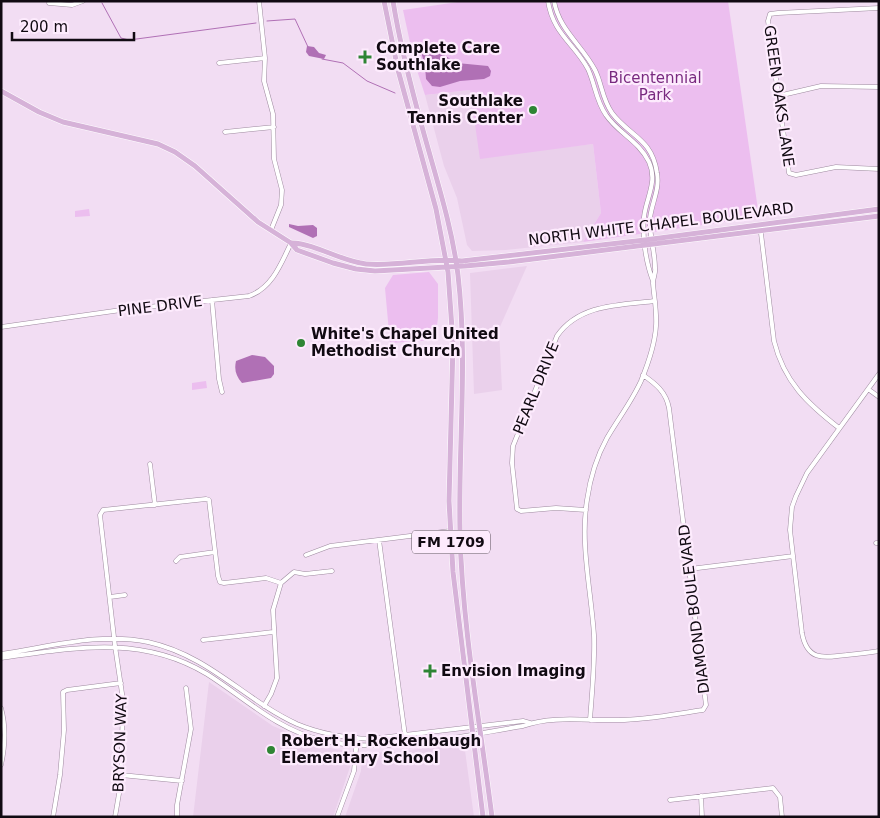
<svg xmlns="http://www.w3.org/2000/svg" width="880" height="818" font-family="'DejaVu Sans',sans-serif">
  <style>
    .built { fill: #ead0eb }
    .green { fill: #ecbeef }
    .water { fill: #b070b5 }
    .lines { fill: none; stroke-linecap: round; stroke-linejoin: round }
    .stream { stroke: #b070b5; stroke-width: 1 }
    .minor-casing { stroke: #9e8a9f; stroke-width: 5 }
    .major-casing { stroke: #fff; stroke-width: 6 }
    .minor { stroke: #fff; stroke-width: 4 }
    .major { stroke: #d6b2d8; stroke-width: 5 }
    .poi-dot { fill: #2e8534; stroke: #fdebfd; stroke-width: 2 }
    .labels { text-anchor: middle; stroke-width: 4.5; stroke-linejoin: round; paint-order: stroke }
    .shield { fill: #fdebfd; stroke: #584e58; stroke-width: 1 }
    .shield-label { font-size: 14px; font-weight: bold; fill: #110a12 }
    .poi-label { font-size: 15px; font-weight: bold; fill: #110a12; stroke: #fdebfd; text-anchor: start }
    .park-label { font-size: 15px; fill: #78297f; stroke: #fdebfd }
    .street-label { font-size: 15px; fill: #110a12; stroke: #fdebfd }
  </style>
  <rect width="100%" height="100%" fill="#f2ddf3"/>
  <path class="built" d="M470 90 539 150 593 144 601 213 583 242 506 250 472 251 467 245 457 198 444 166 425 95Z
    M527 266 499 329 502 390 474 394 470 273Z
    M209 682 273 726 311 742 334 749 351 751 350 767 333 817H193Z
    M464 743 474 817H345L361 771 362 753 397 752Z"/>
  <path class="green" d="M465 1H728L759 217 583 242 601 213 593 144 480 159 470 90 425 95 414 61 403 10Z
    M89 209 90 216 75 217V211Z
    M429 272 438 284V318L435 340 390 343 385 288 393 275Z
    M206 381 207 388 192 390V383Z"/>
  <path class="water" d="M426 43 434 44 444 55 457 63 488 66 491 71 490 76 484 79 460 81 440 87 432 86 426 79 425 65 421 52 422 47Z
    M307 46 314 47 319 53 326 55 324 59 309 56 306 52Z
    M289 224 298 226 313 225 317 228V236L313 238 289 227Z
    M252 355 265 357 274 366V374L271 378 242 383C236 376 234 370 236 361Z"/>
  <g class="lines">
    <path class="stream" d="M102 3 121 38 129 40 256 23
      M267 21 295 19 308 47
      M322 59 343 63 367 81 395 93"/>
    <g class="minor-casing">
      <path id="minor" d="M259 1 265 58 264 81 273 114 274 159 282 190 281 205 271 230
        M548 1C553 34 574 43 588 69 595 84 596 101 606 115 618 133 639 141 649 162 658 182 646 198 644 217 642 237 646 263 653 281
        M554 1C559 30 582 45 595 70 602 84 602 99 612 113 629 136 652 138 657 173 660 189 652 202 650 218 649 235 655 251 655 268 656 273 653 278 653 283 654 297 657 311 656 326 655 344 648 364 641 381 632 401 618 419 607 438 597 456 590 479 587 500 580 544 591 590 594 635 595 663 592 692 590 720
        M49 3 72 5 83 1
        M879 8 778 13 770 14 768 21 789 173 796 175 836 167 879 169
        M219 63 265 58
        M778 96 821 86 879 87
        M225 132 274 127
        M760 225 774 341C784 382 808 404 839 428
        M212 300 219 379 222 392
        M1 327 121 310 249 296C272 288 281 264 291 243
        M879 374 807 473 796 496 792 507 790 530 802 633C807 661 823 658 847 655 858 654 868 653 879 651
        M868 389 879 397
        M150 464 155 505
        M586 510 556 508 521 511 517 509 512 463 513 446 557 336C579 304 620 305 655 301
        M379 540 406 743
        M876 543H879
        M306 555 330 546 450 531
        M176 561 180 557 215 552
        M690 569 793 556
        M110 597 125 595
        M203 640 273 632
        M1 654C50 647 99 632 148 642 210 656 243 699 297 724 321 734 346 738 371 739L523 721 530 723
        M1 658C73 648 141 634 207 674 245 698 276 729 321 740 382 755 461 736 523 726 552 715 588 721 619 720 647 720 675 714 703 710L706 705 669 408C666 392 656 384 643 375
        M264 706 271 694 277 678 273 610 281 583 294 572 305 574 332 571
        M1 708C6 726 5 747 1 765
        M121 775 182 781
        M701 796 702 817
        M670 800 773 788 780 797 782 817
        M53 817 60 775 64 730 63 692 67 690 121 683
        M115 817 121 782 123 700 115 646 100 515 103 510 206 499 209 500 218 576 220 582 224 583 266 578 281 583
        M177 817V805L191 729 186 688
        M337 817 354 771 357 738"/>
    </g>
    <g class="major-casing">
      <path id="major" d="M384 1 398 70 436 209 448 272 453 343 449 501 453 572 483 817
        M393 1C400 46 412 91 424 134 437 181 452 227 458 275 468 361 458 447 460 532 462 626 480 723 492 817
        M1 91 39 112 63 122 158 144 175 152 195 166 258 222 291 243 297 250 333 263 356 269 375 271 465 266 509 262 879 216
        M292 243C317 244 340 261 366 264 398 267 430 257 462 261L645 240 879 209"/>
    </g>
    <use href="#minor" class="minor"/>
    <use href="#major" class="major"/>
  </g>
  <g class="poi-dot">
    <path d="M362.5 49.5h5v5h5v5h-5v5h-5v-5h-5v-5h5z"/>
    <circle cx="533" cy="110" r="5"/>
    <circle cx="301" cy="343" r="5"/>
    <path d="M427.5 663.5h5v5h5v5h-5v5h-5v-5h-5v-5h5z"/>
    <circle cx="271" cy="750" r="5"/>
  </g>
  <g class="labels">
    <rect class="shield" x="412" y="530.5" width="78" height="23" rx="4"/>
    <g class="shield-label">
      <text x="451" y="547">FM 1709</text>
    </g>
    <g class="poi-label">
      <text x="376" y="53">Complete Care<tspan x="376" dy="17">Southlake</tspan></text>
      <text x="523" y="106" text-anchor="end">Southlake<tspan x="523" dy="17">Tennis Center</tspan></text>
      <text x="311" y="339">White's Chapel United<tspan x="311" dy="17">Methodist Church</tspan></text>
      <text x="441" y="676">Envision Imaging</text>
      <text x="281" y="746">Robert H. Rockenbaugh<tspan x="281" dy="17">Elementary School</tspan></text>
    </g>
    <g class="park-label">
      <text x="655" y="83">Bicentennial<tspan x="655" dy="17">Park</tspan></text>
    </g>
    <g class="street-label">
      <text transform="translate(779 96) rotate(82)" y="5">GREEN OAKS LANE</text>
      <text transform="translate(661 224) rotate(-7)" y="5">NORTH WHITE CHAPEL BOULEVARD</text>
      <text transform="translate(160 306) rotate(-7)" y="5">PINE DRIVE</text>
      <text transform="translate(536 388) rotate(-68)" y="5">PEARL DRIVE</text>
      <text transform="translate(694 609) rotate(-97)" y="5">DIAMOND BOULEVARD</text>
      <text transform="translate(120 743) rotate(-88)" y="5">BRYSON WAY</text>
    </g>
  </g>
  <rect width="880" height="818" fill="none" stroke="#110a12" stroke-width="5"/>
  <path d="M12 32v8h122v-8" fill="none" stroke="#110a12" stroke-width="2.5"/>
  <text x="20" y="32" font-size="15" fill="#110a12" stroke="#fdebfd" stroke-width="4" paint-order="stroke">200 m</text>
</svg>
